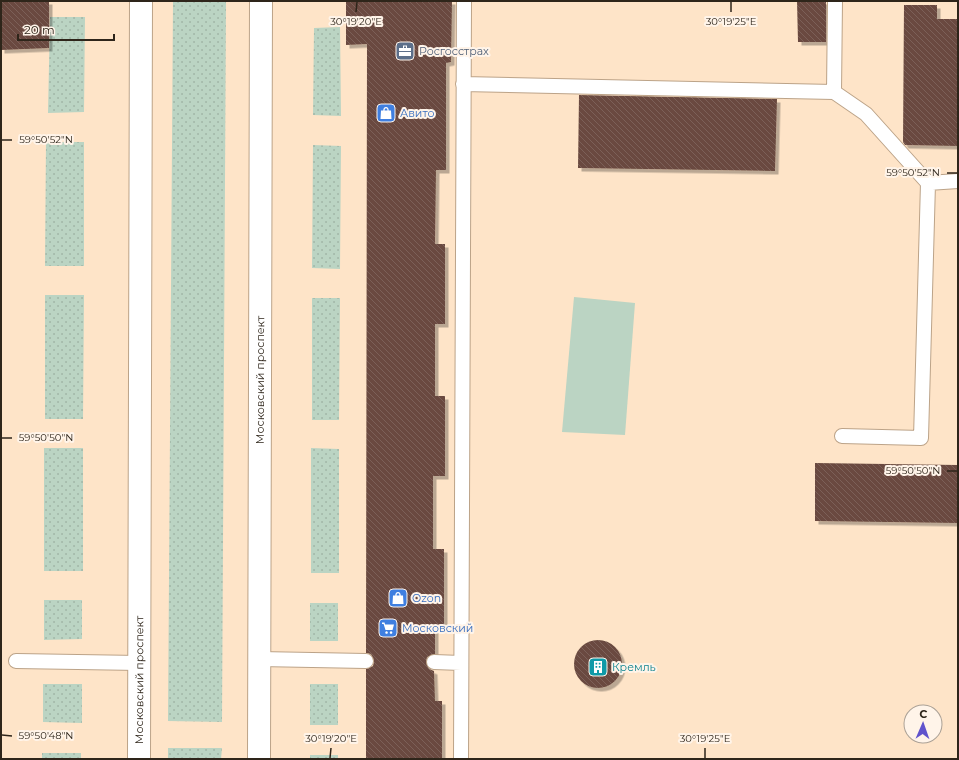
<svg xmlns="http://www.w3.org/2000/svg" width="959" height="760" font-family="Montserrat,sans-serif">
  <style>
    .grass { fill: url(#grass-dots) }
    .green { fill: #bbd4c3 }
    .building { fill: url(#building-back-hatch); filter: url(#shadow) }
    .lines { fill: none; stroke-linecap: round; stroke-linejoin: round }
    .lane-casing { stroke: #bca388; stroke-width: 16 }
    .primary-casing { stroke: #bca388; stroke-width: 24 }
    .lane { stroke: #fff; stroke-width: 14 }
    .primary { stroke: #fff; stroke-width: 22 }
    .ticks { fill: none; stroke: #2e251a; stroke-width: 1.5 }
    .labels { text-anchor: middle; stroke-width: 4; stroke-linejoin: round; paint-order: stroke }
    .service-label { font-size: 11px; fill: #4e5e75; stroke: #fff4e9; text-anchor: start }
    .shop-label { font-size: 11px; fill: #366cbe; stroke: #fff4e9; text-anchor: start }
    .street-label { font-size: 11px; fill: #2e251a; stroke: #fff4e9 }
    .culture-label { font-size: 11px; fill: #0d838f; stroke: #fff4e9; text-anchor: start }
    .ticks-label { font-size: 10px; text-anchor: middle; fill: #2e251a; stroke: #fff4e9; stroke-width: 4; stroke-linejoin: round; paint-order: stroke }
  </style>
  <defs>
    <pattern id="grass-dots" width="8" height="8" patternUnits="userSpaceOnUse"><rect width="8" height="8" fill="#bbd4c3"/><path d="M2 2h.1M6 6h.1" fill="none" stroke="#a1b6a7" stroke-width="1.8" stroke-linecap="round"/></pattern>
    <pattern id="building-back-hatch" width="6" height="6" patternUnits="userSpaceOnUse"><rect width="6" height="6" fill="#6a4a3f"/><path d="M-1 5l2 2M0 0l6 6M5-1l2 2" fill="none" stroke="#7b6158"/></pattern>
    <filter id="shadow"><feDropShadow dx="3.5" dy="3.5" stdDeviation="0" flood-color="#0004"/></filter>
  </defs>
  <rect width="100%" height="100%" fill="#fee4c8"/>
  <path class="grass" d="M173 1H226L222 722 168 721Z
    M50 17H85L84 112 48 113Z
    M340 27 341 116 313 115 314 28Z
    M46 142H84V266H45Z
    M313 145 341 146 340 269 312 268Z
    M45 295H84L83 419H45Z
    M312 298H340L339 420H312Z
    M44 448H83V571H44Z
    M311 448 339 449V573H311Z
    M44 600H82V639L44 640Z
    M310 603H338V641H310Z
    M43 684H82V723L43 722Z
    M310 684H338V725H310Z
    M168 748H222L221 759H168Z
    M42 753H81V759H42Z
    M310 755H338V759H310Z"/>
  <path class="green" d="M574 297 635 303 625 435 562 432Z"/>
  <path class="building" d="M1 1H49V48L1 50Z
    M346 1H452L451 62 446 63V170H436L435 244H445V324H435V396H445V476H433V549H444V627H435V654L427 657 426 662 429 669 434 671 435 701H442V759H366V669L373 666 374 661 371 654 366 653 367 44 346 45Z
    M797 1H826V42H798Z
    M904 5H937V19H958V146L905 145 903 142Z
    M579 95 777 99 775 171 578 168Z
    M815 463 958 465V523L815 521Z
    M574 664a24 24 0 1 1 48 0a24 24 0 1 1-48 0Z"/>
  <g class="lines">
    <g class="lane-casing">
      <path id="lane" d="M463 84 834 92 835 1
        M834 92 866 114 928 183 958 181
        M842 436 921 438 928 183
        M259 659 366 661
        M16 661 139 663
        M434 662 461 663
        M461 759 464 1"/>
    </g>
    <g class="primary-casing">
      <g id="primary">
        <path id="s1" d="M139 759 141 1"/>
        <path id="s2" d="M259 759 261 1"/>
      </g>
    </g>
    <use href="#lane" class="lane"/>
    <use href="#primary" class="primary"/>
  </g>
  <path class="ticks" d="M356 12 357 2M731 12V2M2 140H12M947 173H957M2 438H12M947 471H957M2 735 12 736M330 758 331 748M705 758V748"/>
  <defs>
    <g id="office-square" transform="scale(1)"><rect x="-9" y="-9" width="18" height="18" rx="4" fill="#5c6f8a" stroke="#fff4e9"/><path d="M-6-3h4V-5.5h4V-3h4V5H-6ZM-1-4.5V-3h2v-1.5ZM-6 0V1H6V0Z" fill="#fff"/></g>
    <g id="shop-square" transform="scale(1)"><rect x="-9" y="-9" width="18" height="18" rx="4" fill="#3f7fe0" stroke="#fff4e9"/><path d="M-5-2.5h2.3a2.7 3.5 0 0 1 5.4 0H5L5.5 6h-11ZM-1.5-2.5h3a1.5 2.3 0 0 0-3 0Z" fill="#fff"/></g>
    <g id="supermarket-square" transform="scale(1)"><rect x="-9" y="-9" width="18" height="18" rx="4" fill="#3f7fe0" stroke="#fff4e9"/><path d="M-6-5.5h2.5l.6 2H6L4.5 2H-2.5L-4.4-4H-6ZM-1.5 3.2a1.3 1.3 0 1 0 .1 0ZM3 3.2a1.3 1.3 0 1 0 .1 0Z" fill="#fff"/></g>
    <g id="building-square" transform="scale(1)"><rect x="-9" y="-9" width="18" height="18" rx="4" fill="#0f9aa8" stroke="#fff4e9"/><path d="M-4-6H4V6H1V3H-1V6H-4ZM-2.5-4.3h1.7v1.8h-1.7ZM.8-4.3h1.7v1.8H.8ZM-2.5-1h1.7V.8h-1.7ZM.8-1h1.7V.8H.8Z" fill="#fff"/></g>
  </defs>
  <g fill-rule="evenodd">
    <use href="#office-square" x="405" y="51"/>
    <use href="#shop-square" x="386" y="113"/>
    <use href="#shop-square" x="398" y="598"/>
    <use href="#supermarket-square" x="388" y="628"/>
    <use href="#building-square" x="598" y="667"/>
  </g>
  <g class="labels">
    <g class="service-label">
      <text x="419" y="55">Росгосстрах</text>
    </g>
    <g class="shop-label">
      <text x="400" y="117">Авито</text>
      <text x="412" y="602">Ozon</text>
      <text x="402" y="632">Московский</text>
    </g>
    <g class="street-label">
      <text dy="4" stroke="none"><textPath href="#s2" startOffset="379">Московский проспект</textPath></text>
      <text dy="4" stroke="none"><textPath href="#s1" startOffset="79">Московский проспект</textPath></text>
    </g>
    <g class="culture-label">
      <text x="612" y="671">Кремль</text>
    </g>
  </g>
  <g class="ticks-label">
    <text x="356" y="25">30°19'20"E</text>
    <text x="731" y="25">30°19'25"E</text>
    <text x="46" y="143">59°50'52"N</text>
    <text x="913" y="176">59°50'52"N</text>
    <text x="46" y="441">59°50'50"N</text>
    <text x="913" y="474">59°50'50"N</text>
    <text x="46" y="739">59°50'48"N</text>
    <text x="331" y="742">30°19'20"E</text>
    <text x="705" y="742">30°19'25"E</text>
  </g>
  <rect width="959" height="760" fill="none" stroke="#2e251a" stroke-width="4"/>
  <g transform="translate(923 724) rotate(2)"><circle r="19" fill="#fff4e9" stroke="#aba196"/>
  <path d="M0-3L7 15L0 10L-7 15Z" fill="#6053cc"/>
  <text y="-6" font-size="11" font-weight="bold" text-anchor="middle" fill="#2e251a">С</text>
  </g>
  <path d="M18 34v6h96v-6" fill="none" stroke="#2e251a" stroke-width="2"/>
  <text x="24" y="34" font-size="12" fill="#2e251a" stroke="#fff4e9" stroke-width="3" paint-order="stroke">20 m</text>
</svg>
